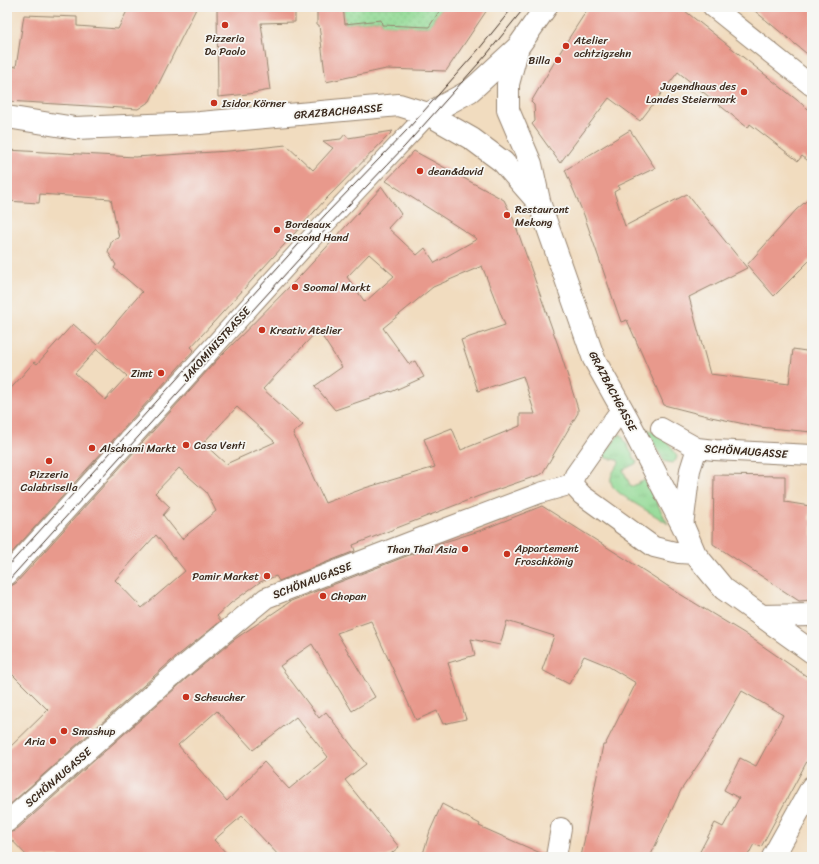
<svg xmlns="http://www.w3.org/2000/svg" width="819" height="864" font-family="Sriracha,sans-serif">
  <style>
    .grass { fill: url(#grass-tufts); stroke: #668259 }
    .garden { fill: url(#garden-dots); stroke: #668259 }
    .building { fill: #e8998c; fill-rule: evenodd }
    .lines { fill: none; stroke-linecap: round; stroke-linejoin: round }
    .street-casing { stroke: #96836e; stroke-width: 22 }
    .secondary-casing { stroke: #96836e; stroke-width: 24 }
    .primary-casing { stroke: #96836e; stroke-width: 24 }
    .street { stroke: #fff; stroke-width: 20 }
    .secondary { stroke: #fff; stroke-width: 22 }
    .primary { stroke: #fff; stroke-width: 22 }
    .tram { stroke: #3b2a1e; stroke-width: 1 }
    .poi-dot { fill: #c8321e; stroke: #f6f6f2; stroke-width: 1.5 }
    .labels { text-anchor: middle; stroke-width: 3.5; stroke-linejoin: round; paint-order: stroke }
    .poi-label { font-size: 11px; fill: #3b2a1e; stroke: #f6f6f2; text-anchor: start }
    .street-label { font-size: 11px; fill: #3b2a1e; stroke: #f6f6f2 }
  </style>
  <defs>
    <pattern id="grass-tufts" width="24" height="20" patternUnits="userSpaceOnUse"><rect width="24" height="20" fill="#92d994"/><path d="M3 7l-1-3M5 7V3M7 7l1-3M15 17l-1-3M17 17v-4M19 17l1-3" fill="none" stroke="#7fba7f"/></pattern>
    <pattern id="garden-dots" width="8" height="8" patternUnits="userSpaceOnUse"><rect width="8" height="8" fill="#92d994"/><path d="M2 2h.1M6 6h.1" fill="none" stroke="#7fba7f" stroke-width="1.8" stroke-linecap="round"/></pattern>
  </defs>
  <rect width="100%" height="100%" fill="#f6f6f2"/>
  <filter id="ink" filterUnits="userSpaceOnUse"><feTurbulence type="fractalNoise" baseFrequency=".025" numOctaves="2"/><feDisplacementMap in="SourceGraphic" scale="8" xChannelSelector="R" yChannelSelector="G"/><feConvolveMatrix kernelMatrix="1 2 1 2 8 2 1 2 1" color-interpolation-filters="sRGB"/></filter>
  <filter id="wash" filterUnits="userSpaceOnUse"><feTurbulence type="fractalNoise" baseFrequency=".012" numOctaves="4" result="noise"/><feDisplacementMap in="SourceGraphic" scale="16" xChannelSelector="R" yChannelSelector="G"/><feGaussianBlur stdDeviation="0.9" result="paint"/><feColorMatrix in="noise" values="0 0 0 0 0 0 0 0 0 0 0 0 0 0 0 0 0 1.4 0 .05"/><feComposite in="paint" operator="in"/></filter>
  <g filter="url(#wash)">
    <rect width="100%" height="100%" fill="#f1dcbf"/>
    <path class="grass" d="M645 428C662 436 668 440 677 456L676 460 672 463 664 461Z
      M621 434 637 463 623 470 631 487 645 480 668 524C658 516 616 495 612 485 608 477 615 469 619 463L618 460 606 458 604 455 618 436Z"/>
    <path class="garden" d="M343 7H442L429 27 382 25 381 20 345 24Z"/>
    <g id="blocks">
      <path class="building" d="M129 7H197L150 101 138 109 7 101V65L16 67 24 15 77 17V26L118 29Z
        M217 7H295V22L261 23 270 90 248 94 218 97Z
        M317 7H343L345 24 381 20 382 25 429 27 442 7H489L446 71 386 69 326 82 319 25H317Z
        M589 7H680L812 112V164L802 156 798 161 750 124 748 128 678 72 640 121 609 98 560 163 532 124 535 121 534 105 531 102 565 44Z
        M750 7H812V58Z
        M630 130 655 168 618 186 619 189 614 192 625 226 687 194 747 268 689 297 710 374 789 384 793 349 812 352V432L759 427 711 417 664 405 627 320 621 322 584 215 565 170Z
        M393 131 324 201 274 256 191 347 194 350 7 558V393L34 362 37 364 73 324 97 345 142 292 114 268 116 265 108 252 112 240 119 238 111 199 40 194 39 203 7 201V150L135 157 229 151 286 145 313 170 333 148 323 141 341 139 345 134 348 138ZM97 349 127 376 105 400 75 373Z
        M414 151 504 200 513 218 559 348 578 409V413L542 474 479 496 353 545 355 551 279 581 276 576 260 582 231 603 217 616 221 621 171 661 7 807V750L48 710 7 669V586H11L16 583 217 360 301 275 382 187 401 214 388 228 417 255 425 248 435 263 477 239 386 181ZM369 254 394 276 365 302 347 277ZM482 266 505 325 461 340 478 391 523 376 535 414H520V426L461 450 452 428 424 439 435 467 365 488 325 503 293 433 303 425 263 389 318 330 342 367 315 386 335 410 390 391 391 392 424 377 415 361 409 364 383 328 433 287ZM237 407 275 442 226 464 203 443ZM179 468 206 492 216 511 182 539 163 515 170 507 155 493ZM156 535 185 571 142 608 115 580Z
        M812 196V258L774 296 747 265 796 210Z
        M714 475 785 476V502L810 506 809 520H812V600L799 601 713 544Z
        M542 506 654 577 675 591 744 633 812 680V752L761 847 754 844 747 857H697L715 823 723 827 739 798 724 790 740 758 756 766 783 715 742 691 704 756 681 790 650 857H581L603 745H605L636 683 606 665 584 656 569 684 542 670 554 636 507 621 500 645 471 639 475 655 448 663 466 719 443 724 437 711 416 720 371 621 337 633 375 697 352 711 312 644 280 666 319 718 326 712 366 764 345 780 399 847 387 857H280L242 816 214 840 230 857H28L7 835V833L15 831 186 679 235 639 291 601 435 545 479 531ZM217 711 253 750 296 717 328 757 289 789 264 762 227 801 178 745Z
        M442 804 480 824 479 826 545 855V857H422L430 831Z"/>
    </g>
  </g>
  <g filter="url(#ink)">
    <use href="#blocks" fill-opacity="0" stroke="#96836e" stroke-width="1"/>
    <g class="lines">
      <g class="street-casing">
        <path id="street" d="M713 7 812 86
          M661 428 697 448 715 450 812 455
          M572 484 582 495 654 547 679 553 695 554
          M572 484 575 475 622 408
          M683 526 690 470 697 448
          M7 575 316 233 428 114
          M7 822 179 670 266 598 426 536 540 493 572 484
          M556 857 561 828"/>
      </g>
      <g class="secondary-casing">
        <path id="secondary" d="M762 616 812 615"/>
      </g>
      <g class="primary-casing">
        <path id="primary" d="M518 47 508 84V110L531 164 540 205 594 359 627 418 683 526 695 554 724 589 812 652
          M428 114 470 91 478 84 518 47 546 7
          M7 117 75 128 200 123 399 105 428 114 472 139 503 162 538 202
          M773 857 812 787"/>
      </g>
      <use href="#street" class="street"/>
      <use href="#secondary" class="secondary"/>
      <use href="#primary" class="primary"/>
      <path class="tram" d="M7 567 325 215 407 130 479 49 513 7
        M7 582 328 227 405 146 487 54 525 7"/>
    </g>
  </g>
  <g class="poi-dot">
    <circle cx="225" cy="25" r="4"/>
    <circle cx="566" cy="46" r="4"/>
    <circle cx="558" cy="60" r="4"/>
    <circle cx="744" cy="92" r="4"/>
    <circle cx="214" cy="103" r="4"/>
    <circle cx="420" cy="171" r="4"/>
    <circle cx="507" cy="215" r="4"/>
    <circle cx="277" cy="230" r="4"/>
    <circle cx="295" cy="287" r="4"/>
    <circle cx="262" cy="330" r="4"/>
    <circle cx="161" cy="373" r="4"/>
    <circle cx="186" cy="445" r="4"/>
    <circle cx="92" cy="448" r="4"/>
    <circle cx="49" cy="461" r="4"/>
    <circle cx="465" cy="549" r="4"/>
    <circle cx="507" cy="554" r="4"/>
    <circle cx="267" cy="576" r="4"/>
    <circle cx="323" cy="596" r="4"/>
    <circle cx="186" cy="697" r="4"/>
    <circle cx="64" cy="731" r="4"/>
    <circle cx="53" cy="741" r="4"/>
  </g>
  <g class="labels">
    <g class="poi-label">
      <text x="225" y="42" text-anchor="middle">Pizzeria<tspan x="225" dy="13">Da Paolo</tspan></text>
      <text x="574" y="44">Atelier<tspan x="574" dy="13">achtzigzehn</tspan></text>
      <text x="550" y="64" text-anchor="end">Billa</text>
      <text x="736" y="90" text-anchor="end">Jugendhaus des<tspan x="736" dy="13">Landes Steiermark</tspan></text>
      <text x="222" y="107">Isidor Körner</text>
      <text x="428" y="175">dean&amp;david</text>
      <text x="515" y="213">Restaurant<tspan x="515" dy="13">Mekong</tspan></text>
      <text x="285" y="228">Bordeaux<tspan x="285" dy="13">Second Hand</tspan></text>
      <text x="303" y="291">Soomal Markt</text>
      <text x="270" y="334">Kreativ Atelier</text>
      <text x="153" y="377" text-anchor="end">Zimt</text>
      <text x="194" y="449">Casa Venti</text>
      <text x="100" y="452">Alschami Markt</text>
      <text x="49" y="478" text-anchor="middle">Pizzeria<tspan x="49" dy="13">Calabrisella</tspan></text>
      <text x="515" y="552">Appartement<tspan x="515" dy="13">Froschkönig</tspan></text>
      <text x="457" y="553" text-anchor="end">Than Thai Asia</text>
      <text x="259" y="580" text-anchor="end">Pamir Market</text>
      <text x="331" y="600">Chopan</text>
      <text x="194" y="701">Scheucher</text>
      <text x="72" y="735">Smashup</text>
      <text x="45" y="745" text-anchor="end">Aria</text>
    </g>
    <g class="street-label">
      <text transform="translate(338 111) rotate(-5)" y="4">GRAZBACHGASSE</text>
      <text transform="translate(216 344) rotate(-48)" y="4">JAKOMINISTRASSE</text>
      <text transform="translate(613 391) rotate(62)" y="4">GRAZBACHGASSE</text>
      <text transform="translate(746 451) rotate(4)" y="4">SCHÖNAUGASSE</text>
      <text transform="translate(312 580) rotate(-21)" y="4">SCHÖNAUGASSE</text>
      <text transform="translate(58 777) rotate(-41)" y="4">SCHÖNAUGASSE</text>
    </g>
  </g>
  <rect width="819" height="864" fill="none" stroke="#f6f6f2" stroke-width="24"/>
</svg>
